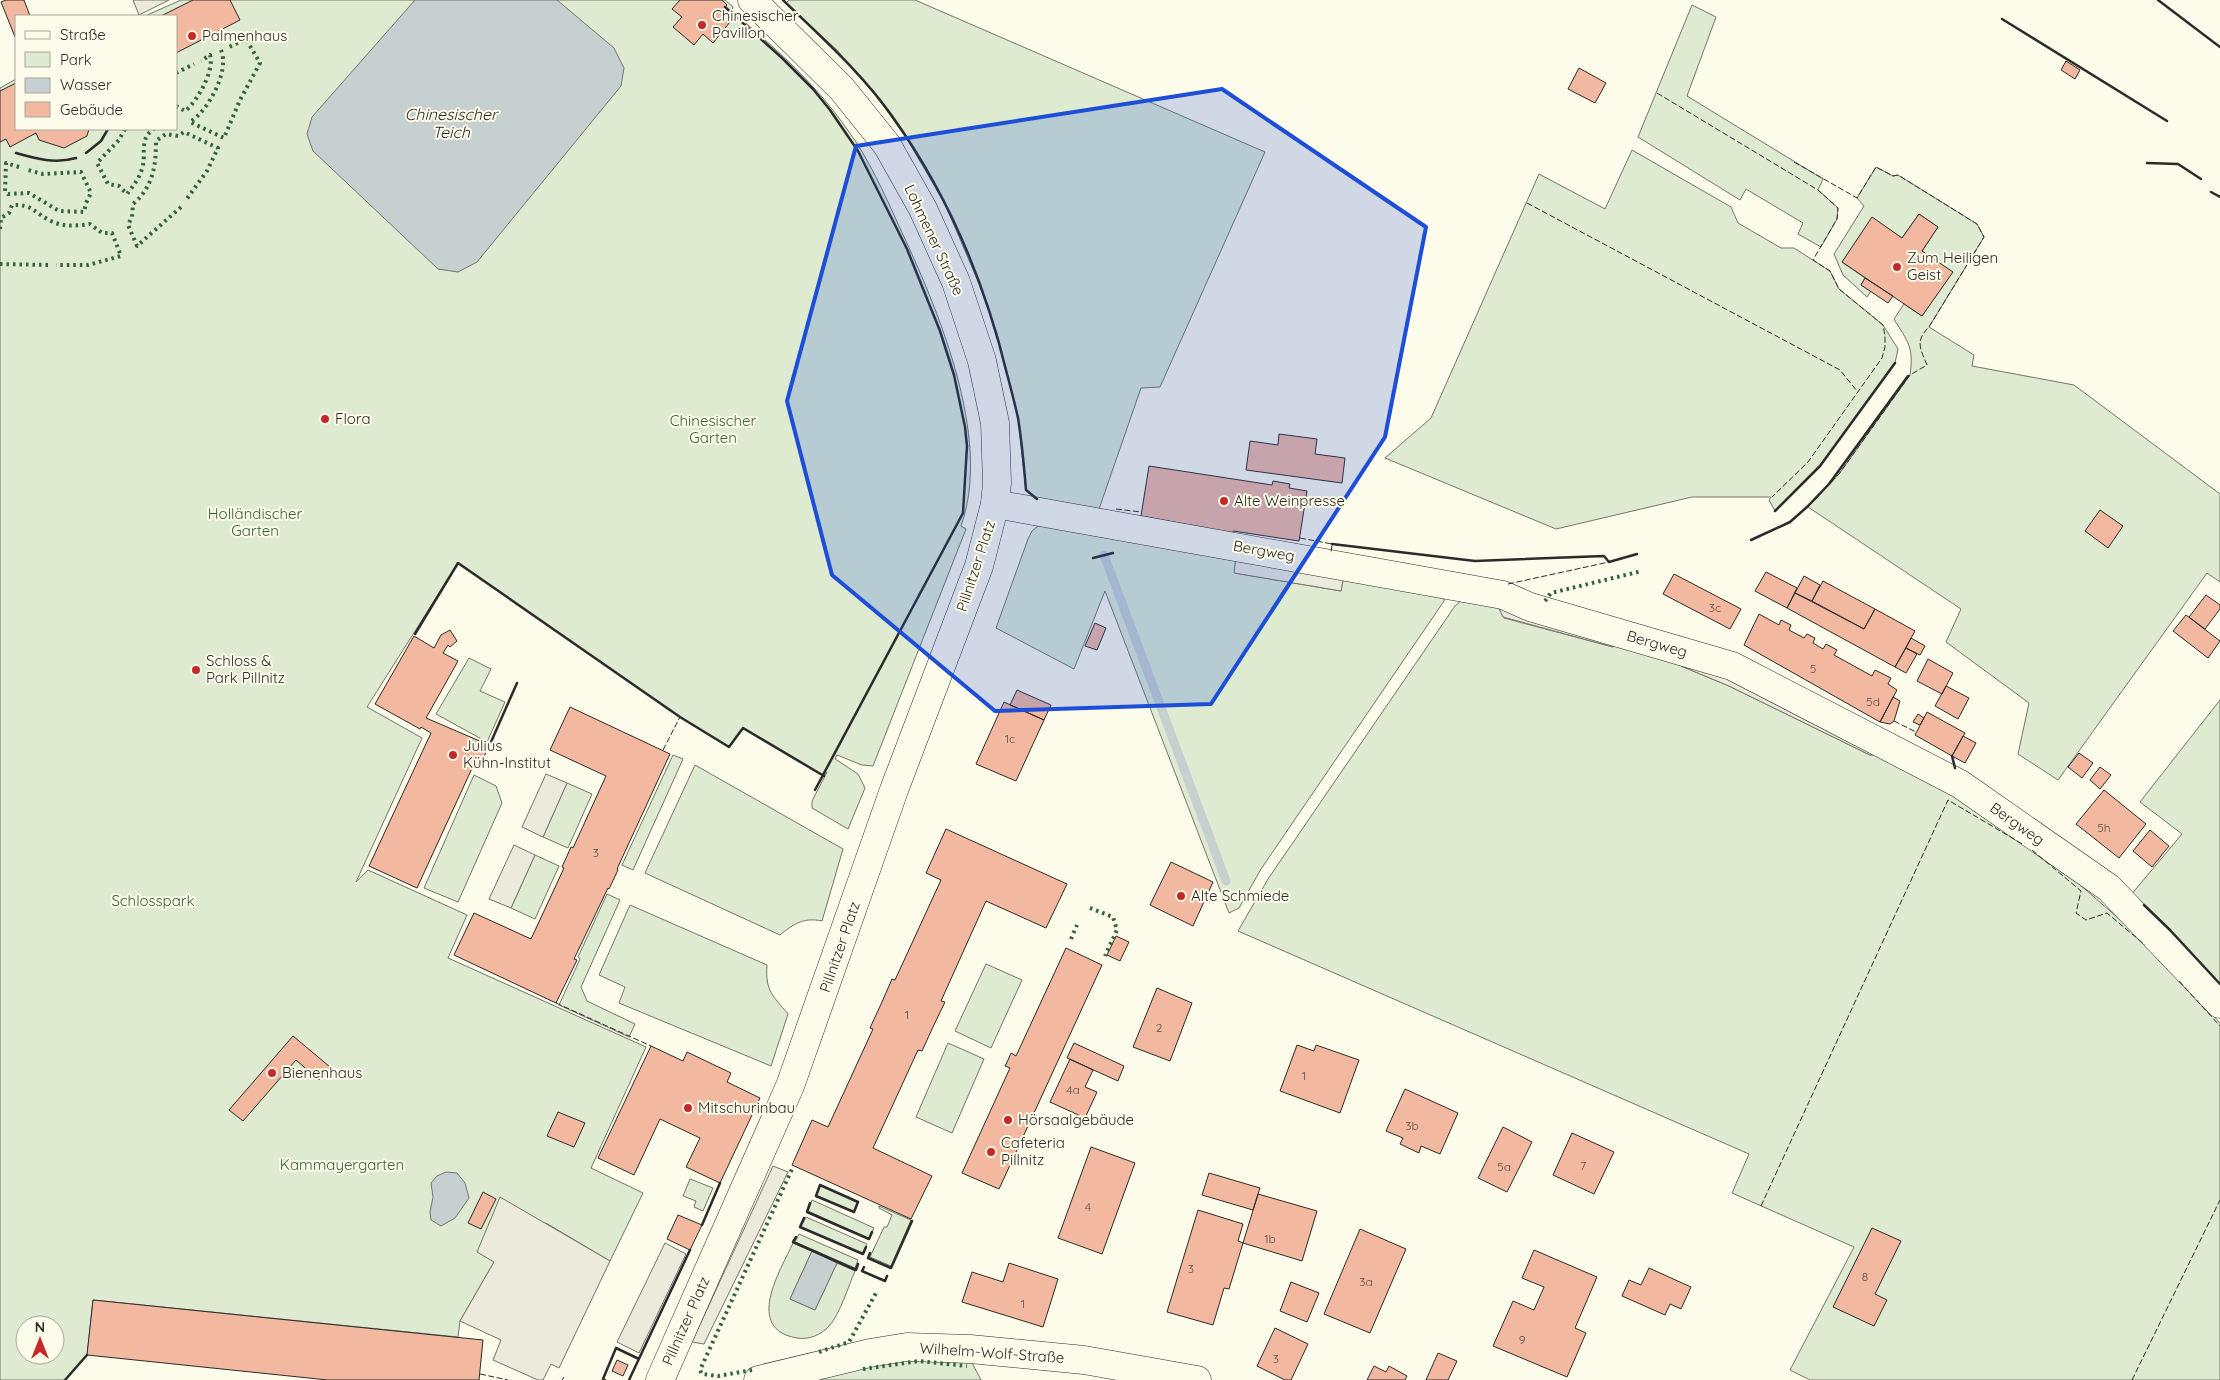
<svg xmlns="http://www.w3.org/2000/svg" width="2220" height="1380" font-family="Quicksand,sans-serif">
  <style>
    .green { fill: #deebd1; stroke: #74746e; fill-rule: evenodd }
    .parking { fill: #eceadb; stroke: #74746e }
    .water { fill: #c7d0d0; stroke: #74746e }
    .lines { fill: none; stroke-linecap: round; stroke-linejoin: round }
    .stream { stroke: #c7d0d0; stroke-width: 9 }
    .building { fill: #f2b8a0; stroke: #2b2b2b }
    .minor-casing { stroke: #2b2b2b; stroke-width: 29 }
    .major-casing { stroke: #2b2b2b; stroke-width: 29 }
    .minor { stroke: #fdfbea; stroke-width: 28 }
    .major { stroke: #fdfbea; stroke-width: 28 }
    .hedge { stroke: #34623c; stroke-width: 4; stroke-dasharray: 2.5 4; stroke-linecap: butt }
    .fence { stroke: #2b2b2b; stroke-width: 1; stroke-dasharray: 6 2.5; stroke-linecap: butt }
    .wall { stroke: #2b2b2b; stroke-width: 2.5 }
    .marked { fill: #1d4ed8; fill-opacity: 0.2; stroke: #1d4ed8; stroke-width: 4; stroke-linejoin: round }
    .poi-dot { fill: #c62828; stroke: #fdfbea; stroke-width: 2 }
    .labels { text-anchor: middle; stroke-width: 4; stroke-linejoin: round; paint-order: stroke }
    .number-label { font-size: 12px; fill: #5d4e48 }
    .poi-label { font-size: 15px; fill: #2b2b2b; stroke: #fdfbea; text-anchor: start }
    .street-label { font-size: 15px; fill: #2b2b2b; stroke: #fdfbea }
    .park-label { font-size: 15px; fill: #34623c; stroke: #fdfbea }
    .water-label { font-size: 16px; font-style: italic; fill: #2b2b2b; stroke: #fdfbea }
  </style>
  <rect width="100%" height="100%" fill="#fdfbea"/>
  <path class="green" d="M181 0H725L733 7 732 11C774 47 815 83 847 129 869 159 884 193 899 226 937 307 993 437 961 526L966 529 873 766 862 765 837 755 835 759 858 774 865 788 848 829 812 808V801L827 772 824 776 743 728 729 747 680 717 458 563 367 707 422 738 356 882 368 870 467 915 448 958 646 1047 591 1168 643 1193 610 1261 546 1223 494 1262 460 1321 458 1337 93 1300 87 1355 65 1380H0V88L16 79V129H176V16H145ZM25 1325H55V1355H25Z
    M789 0H915L1265 152 1160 387 1141 388 1099 509 1037 499 1026 490 1018 417 997 333 977 279 945 204 907 139 877 97 837 50 786 3Z
    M1692 5 1716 17 1687 96 1823 179 1818 190 1838 208 1837 219 1821 247 1798 234 1803 223 1746 189 1740 200 1638 137Z
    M1632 150 1731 207 1738 223 1781 248H1794L1830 271 1839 289 1883 325 1898 349 1895 363 1820 466 1775 511 1769 500 1771 497H1692L1556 529 1385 458 1431 418 1539 174 1605 209Z
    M1876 167 1893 176 1898 175 1977 224 1984 237 1929 327 1974 355 1972 366 2074 385 2220 494V582L2207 573 2058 780 2018 754 2029 703 1946 642 1961 609 1808 507 1839 474 1910 375C1914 347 1908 342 1894 319L1904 304 1922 316 1952 272 1922 251 1938 227 1919 214 1902 238 1872 218 1842 262 1865 278 1861 285 1871 291 1867 297 1843 275 1834 254 1864 206 1857 198Z
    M1043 522 1236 557 1235 573 1341 591 1344 575 1444 593V601L1261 869 1239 908 1229 913 1105 591 1074 669 996 628 1028 539 1032 531Z
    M1465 598 1498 606 1504 618 1613 647 1615 639 1681 659V666L1729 686 1870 755 1882 754 2030 841 2150 946 2220 1023V1380H1810L1790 1370 1854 1247 1732 1193 1749 1154 1238 931 1268 879 1455 606Z
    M469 658 491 669 480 691 505 702 487 742 436 714Z
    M2220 700V990L2130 896 2182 834 2140 802Z
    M673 755 683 759 633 870 622 865Z
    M695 765 843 849 822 921C804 917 793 924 780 935L645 873Z
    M474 775 496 786 502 803 458 902 424 888Z
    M567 783 592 794 568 848 543 837Z
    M535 855 559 866 535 919 511 908Z
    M607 894 620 900 581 987 587 1001 635 1024 629 1037 559 1005 580 959 578 957Z
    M630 905 767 965C765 991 773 996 788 1014L771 1066 619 1003 625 987 599 975Z
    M986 964 1022 980 991 1048 955 1031Z
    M948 1043 984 1059 952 1133 916 1117Z
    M690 1179 713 1188 703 1211 694 1207 696 1201 683 1196Z
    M820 1185 858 1202 854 1212 816 1196Z
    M812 1200 874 1228 869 1239 808 1211Z
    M879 1206 911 1220 891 1266 870 1257 884 1227H887L892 1215 879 1208Z
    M806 1217 867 1244 862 1254 801 1227Z
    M799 1234 858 1260 855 1268 795 1242Z
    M793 1243 812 1251 790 1299 815 1310 837 1263 855 1271C848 1287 840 1314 829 1326 821 1335 809 1340 797 1338 744 1329 780 1271 793 1243Z
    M970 1359 981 1380H822L821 1376 881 1361Z"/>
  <path class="parking" d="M133 0H169L139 15Z
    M1236 557 1344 575 1341 591 1234 573Z
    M1498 606 1615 639 1613 647 1503 617Z
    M1681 659 1725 672 1882 754 1870 755 1729 686 1681 666Z
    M546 774 567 783 543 837 522 827Z
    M514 845 535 855 511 908 489 899Z
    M773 1166 788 1172 704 1344 692 1342Z
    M500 1197 610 1261 559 1368 551 1364 543 1380H538L493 1360 501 1340 460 1321 494 1262 477 1252Z
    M665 1243 686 1254 639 1353 617 1342Z"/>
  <path class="water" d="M415 0H557L614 48 624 68 621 86 477 262 458 272 438 269 313 151 307 134 312 117Z
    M446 1172 457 1173 465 1183 469 1198 455 1218 441 1226 431 1220 430 1212 433 1197 431 1183 437 1176Z
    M812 1251 837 1263 815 1310 790 1299Z"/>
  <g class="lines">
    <path class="stream" d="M1104 555 1226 881"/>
  </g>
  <path class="building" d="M6 0H24L30 16H16L15 37 1 2Z
    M193 0H230L240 20 176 53V16H161Z
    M680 0H722L727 5 720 13 730 22 713 43 703 34 694 45 673 27 682 17 672 9Z
    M2066 61 2080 70 2075 79 2061 70Z
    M1579 68 1606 83 1595 103 1568 89Z
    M16 83V129H89L87 136 64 148 39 140 36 133 10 147 6 139 0 142V91Z
    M1919 214 1938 227 1922 251 1953 272 1922 316 1842 262 1872 217 1902 238Z
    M1865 278 1893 296 1888 303 1861 285Z
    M1279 434 1317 439 1315 454 1345 458 1342 483 1246 470 1250 441 1278 445Z
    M1149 466 1272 485 1273 481 1290 484 1289 488 1307 491 1299 541 1233 531V533L1141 516Z
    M2100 510 2123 526 2108 548 2085 531Z
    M1766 572 1797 588 1787 608 1755 591Z
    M1674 574 1741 609 1730 629 1663 594Z
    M1804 576 1820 585 1812 601 1795 593Z
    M1823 581 1875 609 1864 629 1812 601Z
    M1795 593 1864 629 1875 609 1915 631 1895 667 1787 608Z
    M2206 595 2220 605V609L2205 629 2189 617Z
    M1759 614 1779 625 1781 620 1791 625 1789 630 1804 638 1807 634 1815 638 1813 643 1823 649 1826 644 1837 650 1834 655 1872 676 1875 670 1891 678 1888 684 1897 690 1880 722 1744 645Z
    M2186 615 2220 641 2208 658 2173 631Z
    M1095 623 1106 628 1097 650 1085 646Z
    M450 630 457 641 450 647 448 645 443 653 458 661 426 718 489 745 480 766 474 764 417 888 369 866 431 733 421 727 420 729 375 704 414 636 434 648 441 635Z
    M1911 638 1925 646 1920 655 1906 648Z
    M1906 648 1917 654 1906 673 1895 667Z
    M1928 659 1953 673 1942 694 1917 681Z
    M1946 686 1969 698 1958 719 1935 706Z
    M1017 690 1051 705 1044 720 1010 705Z
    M1893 697 1900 701 1894 721 1890 724 1880 722Z
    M1004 702 1044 720 1016 781 976 764Z
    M570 707 670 754 617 869 618 870 609 889 608 888 574 959 577 960 556 1003 454 955 474 913 531 939 564 868 562 867 571 847 573 848 606 776 550 750Z
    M1927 712 1965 733 1952 756 1915 735Z
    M1918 714 1924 718 1920 725 1913 722Z
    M1963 736 1976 743 1965 763 1952 756Z
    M2079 753 2093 763 2082 778 2068 767Z
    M2100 767 2111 775 2100 789 2090 780Z
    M2104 790 2146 824 2119 858 2076 824Z
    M946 829 1067 884 1046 928 986 901 941 1001 945 1002 932 1029 922 1051 918 1050 873 1148 932 1176 911 1219 792 1165 812 1120 828 1127 873 1029 870 1028 882 1002 892 979 895 980 941 880 926 873Z
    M2150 830 2169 846 2152 867 2133 851Z
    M1171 862 1213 882 1193 926 1150 905Z
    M1116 936 1129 942 1120 961 1107 955Z
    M1066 948 1102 965 999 1189 962 1173 1010 1068 1005 1066 1008 1060 1011 1053 1016 1056Z
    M1157 988 1192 1003 1170 1061 1133 1047Z
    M293 1036 330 1067 319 1080 296 1060 243 1121 229 1110Z
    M1074 1043 1124 1066 1118 1081 1067 1058Z
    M1297 1045 1314 1051 1316 1045 1359 1060 1340 1113 1280 1091Z
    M651 1046 683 1061 687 1052 731 1073 727 1082 760 1098 720 1183 686 1167 700 1138 660 1119 634 1175 598 1158Z
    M1070 1059 1093 1070 1085 1087 1097 1092 1085 1118 1050 1102Z
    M1405 1089 1458 1113 1440 1154 1421 1146 1419 1153 1400 1144 1403 1138 1386 1131Z
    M558 1112 585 1123 574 1147 547 1136Z
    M1503 1127 1532 1142 1507 1192 1478 1178Z
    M1572 1133 1614 1152 1594 1194 1553 1175Z
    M1091 1147 1135 1163 1102 1254 1058 1238Z
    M1209 1173 1260 1188 1253 1210 1202 1195Z
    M483 1192 496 1199 481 1229 468 1223Z
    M1258 1194 1317 1211 1302 1261 1243 1243Z
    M1198 1210 1243 1224 1238 1241 1243 1243 1229 1289 1224 1288 1213 1325 1167 1312Z
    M678 1215 702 1225 690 1250 667 1239Z
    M1872 1228 1901 1241 1875 1294 1887 1300 1874 1326 1833 1307Z
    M1360 1229 1406 1249 1370 1333 1324 1314Z
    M1534 1250 1597 1277 1575 1328 1586 1333 1567 1377 1493 1346 1513 1301 1534 1310 1544 1287 1522 1278Z
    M1009 1263 1058 1279 1043 1327 962 1302 972 1272 1003 1282Z
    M1649 1268 1691 1287 1681 1309 1670 1304 1665 1315 1622 1296 1629 1280 1641 1285Z
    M1291 1282 1319 1293 1307 1322 1280 1311Z
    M93 1300 483 1340 479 1380H328L87 1355Z
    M1275 1328 1308 1344 1291 1380H1285L1257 1366Z
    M1438 1353 1457 1361 1448 1380H1426Z
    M617 1360 628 1365 623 1376 612 1371Z
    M1374 1366 1386 1372 1389 1366 1407 1376 1405 1380H1367Z"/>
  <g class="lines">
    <g class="minor-casing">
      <path id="minor" d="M995 504 1503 595 1530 607 1732 666 1960 784 2109 888 2220 1004
        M758 1380 870 1353 907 1347 970 1349 1084 1360 1197 1380"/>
    </g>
    <g class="major-casing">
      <path id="major" d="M660 1380 790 1086 894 790 979 566 995 504 997 483 995 423 982 361 956 282 923 209 887 145 842 89 752 0"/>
    </g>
    <use href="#minor" class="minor"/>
    <use href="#major" class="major"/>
    <path class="hedge" d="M221 50C230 71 208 111 190 122L224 138 240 100 260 63 246 39 229 47
      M176 73 194 64
      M176 106 185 111C197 102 215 70 210 55L201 61
      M125 129 119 140 97 163 108 184 119 186 127 194C133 186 139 179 142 169 147 154 138 139 154 129
      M19 167 6 163 5 191 8 194 29 193 59 211 84 212 86 203 91 193 81 172 43 174 28 170
      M181 207 137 246 128 225 132 217 133 204C153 187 156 166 156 141L166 134 178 136 184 132 218 148 207 171 186 200
      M0 229 1 218 9 213 12 205C33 204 34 213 51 221 63 227 76 226 90 224L102 233H112L121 256 88 265H56
      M0 264 48 265
      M1545 601 1551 593 1642 571
      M1090 908 1113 917 1117 930 1105 956
      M1071 939 1077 925
      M819 1352 849 1342 876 1293
      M863 1369 919 1361 967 1366
      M752 1370 718 1376 702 1374 700 1370 793 1167"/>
    <path class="fence" d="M1657 93 1818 190 1838 208 1837 219 1813 260 1830 271 1839 289 1883 325 1885 336V347L1882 358 1808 462 1772 497
      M1794 162 1857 198 1876 167 1893 176 1898 175 1977 224 1984 237 1929 327C1915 341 1920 348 1927 365L1910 375 1839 474 1808 507
      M1527 203 1840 370 1857 391
      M1116 509 1141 512
      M1300 538 1332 544 1331 554
      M1508 584 1609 562
      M1894 721 1916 732
      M663 750 680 717
      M2032 850 2081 891 2076 913 2086 920 2107 913 2145 945
      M2179 981 2220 1026
      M556 1003 651 1046
      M1761 1206 1948 800 2024 845
      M480 1374 508 1380
      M562 1380 564 1377
      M2132 1380 2220 1200"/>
    <path class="wall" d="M783 0C821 37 861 72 892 116 947 193 985 283 1007 374 1011 389 1015 404 1018 418 1022 442 1024 466 1026 490L1037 499
      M2158 0 2220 47
      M725 7 781 57 813 89 830 110 858 151 907 249 940 331 954 375 965 427 967 446 963 513 815 790
      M2002 19 2167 121
      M16 153C37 159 55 164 76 158
      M86 153 101 141 108 129
      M2147 163 2178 164 2201 179
      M2211 192 2220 197
      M1775 511 1820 466 1895 363
      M1751 540 1790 522 1807 507 1829 484 1908 376
      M1332 544 1475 561 1604 556 1609 562 1637 554
      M1093 558 1113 553
      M415 634 458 563 680 717 729 747 743 728 824 776
      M491 742 517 683
      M1952 756 1955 768
      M2144 905 2170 930 2220 984
      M820 1185 858 1202 854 1212 816 1196Z
      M810 1203 807 1212 869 1239 872 1232
      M804 1218 800 1227 863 1254 866 1247
      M702 1225 720 1183
      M796 1237 793 1242 856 1270 858 1264
      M870 1253 868 1258 891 1268 912 1221
      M864 1267 862 1271 885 1281 887 1276
      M65 1380 87 1355
      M605 1380 603 1379 616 1348 639 1359
      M629 1380 690 1250"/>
  </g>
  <path class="marked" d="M1222 89 1426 227 1385 437 1211 704 995 711 832 575 787 401 856 146Z"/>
  <g class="poi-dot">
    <circle cx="702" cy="25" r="5"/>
    <circle cx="192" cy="36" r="5"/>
    <circle cx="1897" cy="267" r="5"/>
    <circle cx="325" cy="419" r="5"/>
    <circle cx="1224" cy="501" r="5"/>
    <circle cx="196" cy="670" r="5"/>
    <circle cx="453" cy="755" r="5"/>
    <circle cx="1181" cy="896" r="5"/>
    <circle cx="272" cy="1073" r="5"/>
    <circle cx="688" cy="1108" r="5"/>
    <circle cx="1008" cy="1120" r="5"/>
    <circle cx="991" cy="1152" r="5"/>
  </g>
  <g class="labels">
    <g class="number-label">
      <text x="1715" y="612">3c</text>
      <text x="1813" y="673">5</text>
      <text x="1873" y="706">5d</text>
      <text x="1010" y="743">1c</text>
      <text x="2104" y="832">5h</text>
      <text x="596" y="857">3</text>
      <text x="907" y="1019">1</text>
      <text x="1159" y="1032">2</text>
      <text x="1304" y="1080">1</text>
      <text x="1073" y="1094">4a</text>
      <text x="1412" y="1130">3b</text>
      <text x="1583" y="1170">7</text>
      <text x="1504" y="1171">5a</text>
      <text x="1088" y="1211">4</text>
      <text x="1270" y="1243">1b</text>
      <text x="1191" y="1273">3</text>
      <text x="1865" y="1281">8</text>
      <text x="1366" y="1286">3a</text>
      <text x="1023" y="1308">1</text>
      <text x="1522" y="1344">9</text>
      <text x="1276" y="1363">3</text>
    </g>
    <g class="poi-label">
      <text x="712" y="21">Chinesischer<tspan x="712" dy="17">Pavillon</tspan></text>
      <text x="202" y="41">Palmenhaus</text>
      <text x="1907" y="263">Zum Heiligen<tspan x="1907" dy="17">Geist</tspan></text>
      <text x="335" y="424">Flora</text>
      <text x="1234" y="506">Alte Weinpresse</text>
      <text x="206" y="666">Schloss &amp;<tspan x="206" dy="17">Park Pillnitz</tspan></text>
      <text x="463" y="751">Julius<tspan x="463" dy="17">Kühn-Institut</tspan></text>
      <text x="1191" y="901">Alte Schmiede</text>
      <text x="282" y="1078">Bienenhaus</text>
      <text x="698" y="1113">Mitschurinbau</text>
      <text x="1018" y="1125">Hörsaalgebäude</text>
      <text x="1001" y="1148">Cafeteria<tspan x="1001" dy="17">Pillnitz</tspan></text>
    </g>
    <g class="street-label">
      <text transform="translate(934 240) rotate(65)" y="5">Lohmener Straße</text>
      <text transform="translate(1264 551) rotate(10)" y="5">Bergweg</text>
      <text transform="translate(976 566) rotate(-72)" y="5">Pillnitzer Platz</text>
      <text transform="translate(1657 644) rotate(16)" y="5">Bergweg</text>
      <text transform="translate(2017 824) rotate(35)" y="5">Bergweg</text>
      <text transform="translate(840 947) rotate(-71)" y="5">Pillnitzer Platz</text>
      <text transform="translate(686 1321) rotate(-66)" y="5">Pillnitzer Platz</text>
      <text transform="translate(992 1353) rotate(4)" y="5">Wilhelm-Wolf-Straße</text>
    </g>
    <g class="park-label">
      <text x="713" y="426">Chinesischer<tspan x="713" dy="17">Garten</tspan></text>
      <text x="255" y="519">Holländischer<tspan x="255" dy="17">Garten</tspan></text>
      <text x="153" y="906">Schlosspark</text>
      <text x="342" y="1170">Kammayergarten</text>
    </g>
    <g class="water-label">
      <text x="451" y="120">Chinesischer<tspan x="451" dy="18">Teich</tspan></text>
    </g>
  </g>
  <rect x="15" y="15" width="162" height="115" fill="#fdfbea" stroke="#a9a89e"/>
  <rect x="25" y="31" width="25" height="8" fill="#fdfbea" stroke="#a9a89e"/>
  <text x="60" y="40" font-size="15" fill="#2b2b2b">Straße</text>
  <rect x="25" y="52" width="25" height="15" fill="#deebd1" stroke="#a9a89e"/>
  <text x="60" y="65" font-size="15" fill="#2b2b2b">Park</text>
  <rect x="25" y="78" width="25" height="15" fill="#c7d0d0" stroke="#a9a89e"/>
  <text x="60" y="90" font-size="15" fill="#2b2b2b">Wasser</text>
  <rect x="25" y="102" width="25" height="15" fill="#f2b8a0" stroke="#a9a89e"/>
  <text x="60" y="115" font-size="15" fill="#2b2b2b">Gebäude</text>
  <g transform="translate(40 1340)"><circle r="24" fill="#fdfbea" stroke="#a9a89e"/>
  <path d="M0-4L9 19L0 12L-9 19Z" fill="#c62828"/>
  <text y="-8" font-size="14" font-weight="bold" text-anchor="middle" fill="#2b2b2b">N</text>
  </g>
</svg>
